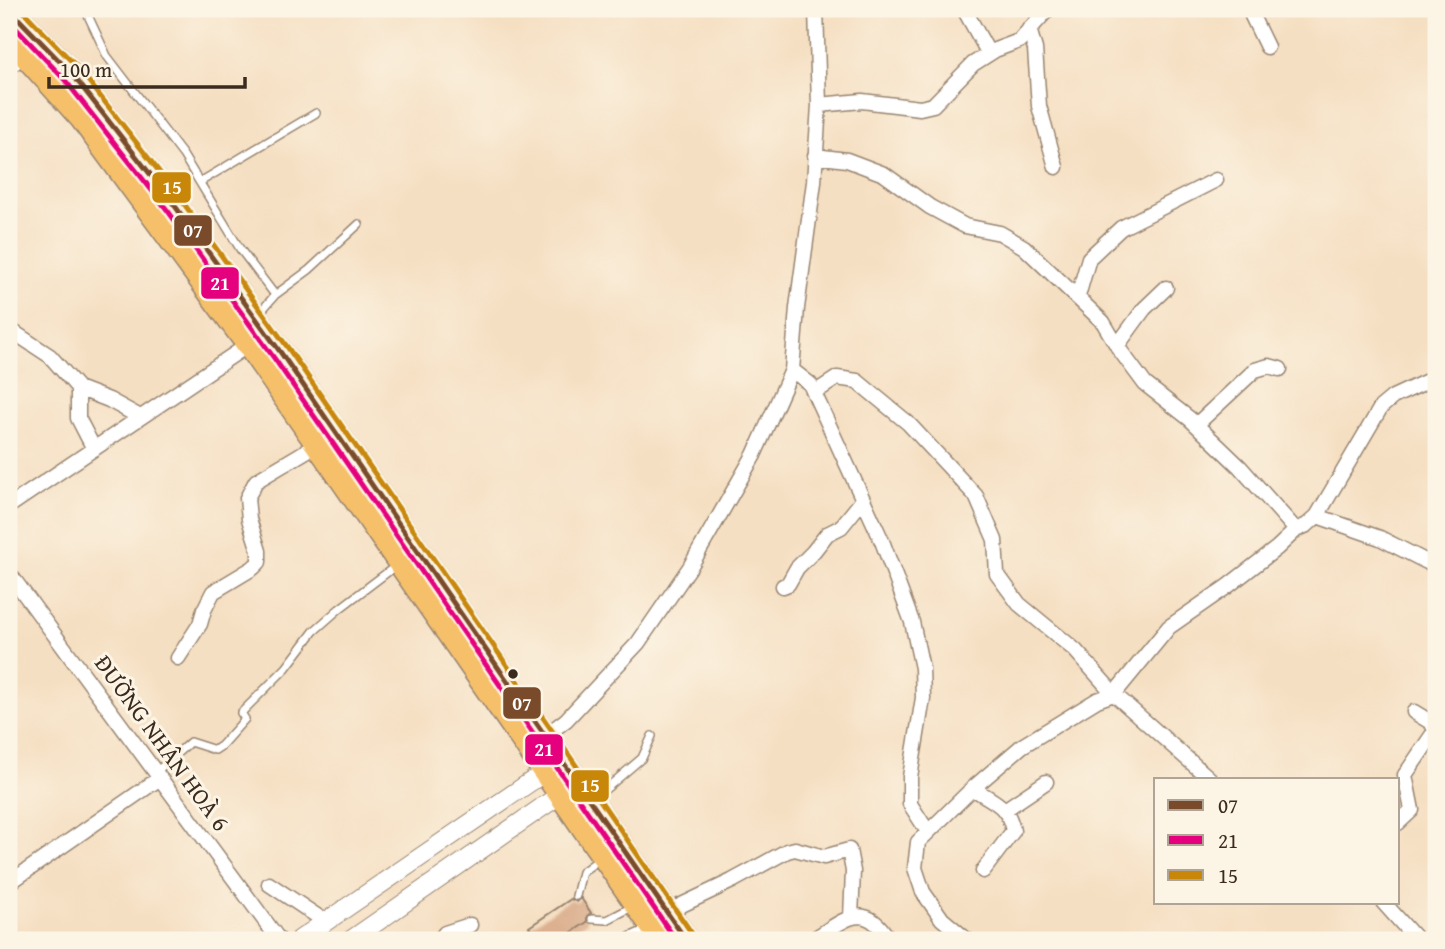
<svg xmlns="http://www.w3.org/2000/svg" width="1445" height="949" font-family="'Gentium Book Plus',serif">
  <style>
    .building { fill: #dcb090 }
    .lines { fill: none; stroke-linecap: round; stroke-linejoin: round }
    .service-casing { stroke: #988470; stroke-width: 10 }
    .minor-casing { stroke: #988470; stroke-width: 17 }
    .tertiary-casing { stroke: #988470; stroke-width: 20 }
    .trunk-casing { stroke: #988470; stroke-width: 27 }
    .service { stroke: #fff; stroke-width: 7 }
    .minor { stroke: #fff; stroke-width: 14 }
    .tertiary { stroke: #fff; stroke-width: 18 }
    .trunk { stroke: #f6c06b; stroke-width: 24 }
    .bus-1-casing { stroke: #fcf5e5; stroke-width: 10 }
    .bus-2-casing { stroke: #fcf5e5; stroke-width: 10 }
    .bus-3-casing { stroke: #fcf5e5; stroke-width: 10 }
    .bus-1 { stroke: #7a4b2a; stroke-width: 5 }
    .bus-2 { stroke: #e5007d; stroke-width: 5 }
    .bus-3 { stroke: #c88708; stroke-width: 5 }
    .bus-dot { fill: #3b2a1e; stroke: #fcf5e5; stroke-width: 2.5 }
    .labels { text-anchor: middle; stroke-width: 6; stroke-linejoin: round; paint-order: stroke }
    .street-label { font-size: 24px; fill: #3b2a1e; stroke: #fcf5e5 }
    .line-badge { stroke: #fcf5e5; stroke-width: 2.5 }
    .badge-label { font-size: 19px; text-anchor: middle; font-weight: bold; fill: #fff }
  </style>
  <rect width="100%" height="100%" fill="#fcf5e5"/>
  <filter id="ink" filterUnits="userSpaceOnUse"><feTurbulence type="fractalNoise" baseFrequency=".0143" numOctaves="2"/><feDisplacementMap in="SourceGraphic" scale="14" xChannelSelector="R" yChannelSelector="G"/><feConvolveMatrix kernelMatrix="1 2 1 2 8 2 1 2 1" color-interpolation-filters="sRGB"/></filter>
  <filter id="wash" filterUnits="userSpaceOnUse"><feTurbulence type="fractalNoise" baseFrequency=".00686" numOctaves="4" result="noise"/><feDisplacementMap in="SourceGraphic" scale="28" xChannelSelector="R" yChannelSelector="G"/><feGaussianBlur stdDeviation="1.57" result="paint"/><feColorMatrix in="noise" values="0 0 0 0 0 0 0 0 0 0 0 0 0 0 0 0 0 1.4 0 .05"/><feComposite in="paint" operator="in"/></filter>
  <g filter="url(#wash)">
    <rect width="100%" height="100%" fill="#f5dfc2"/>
    <g id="blocks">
      <path class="building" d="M581 898 591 913 587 916V922L560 940H538L529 927 571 899 577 902Z"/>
    </g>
  </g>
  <g filter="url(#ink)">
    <use href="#blocks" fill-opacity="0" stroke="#988470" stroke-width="2"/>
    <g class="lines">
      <g class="service-casing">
        <path id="service" d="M85 9 107 56 183 155 240 249 275 295 258 315
          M9 72 24 59
          M200 182 316 113
          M275 295 309 270 359 224
          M156 772 190 742 215 750 221 746 245 719 241 713 286 668 314 631 339 609 397 565
          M594 799 642 758 652 736
          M576 896 582 872 601 858
          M592 919 607 920 632 907"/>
      </g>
      <g class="minor-casing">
        <path id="minor" d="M964 9 989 54
          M1251 9 1252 16 1267 47
          M1029 29 1035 49 1039 106 1056 167
          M819 105 862 101 920 108 933 105 973 64 995 50 1019 41 1048 9
          M815 156 847 160 884 174 930 207 965 226 1000 233 1024 247 1103 322 1119 349 1145 384 1190 419 1240 467 1296 530
          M1078 296 1089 258 1121 228 1216 180
          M9 329 50 356 78 388 109 400 140 417
          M1117 346 1144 309 1166 288
          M792 370 810 384 882 541 912 622 922 668 923 698 910 777V804L928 832
          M78 388V418L94 449
          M814 393 837 378 857 381 908 423 976 496 995 540 997 574 1019 604 1075 650 1114 694 1210 779
          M1196 425 1255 370 1269 366 1280 369
          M9 506 254 341
          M1317 516 1380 538 1427 562
          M9 573 279 940
          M783 586 788 584 797 568 813 552 827 534 841 527 862 501
          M178 658 200 624 204 610 213 592 253 568 259 562V551L249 519 247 498 256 481 318 444
          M541 739 566 720 638 643 690 567 754 455 792 370 797 308 814 182 819 105 816 9
          M973 788C994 803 1008 804 1013 831L983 871
          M1006 809 1046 782
          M1398 823 1412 810 1405 775 1435 731 1432 723 1414 712
          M9 883 160 778
          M269 884 326 922
          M1383 902 1417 940
          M667 912 732 881 787 851 795 849 824 857 849 850 853 871 851 917
          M440 940 445 933 470 925
          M631 940 655 929
          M812 940C844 921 864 898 889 940
          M967 940 942 919 923 892 915 868 918 842 973 788 1022 746 1097 700 1114 694 1169 627 1228 586 1277 548 1296 530 1307 525 1317 516 1381 407 1393 397 1436 377"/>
      </g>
      <g class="tertiary-casing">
        <path id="tertiary" d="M299 940 545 772
          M351 940 561 794"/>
      </g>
      <g class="trunk-casing">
        <path id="trunk" d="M9 9 72 74 175 206 281 353 686 940
          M9 37 82 118 249 345 662 940"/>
      </g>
      <use href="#service" class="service"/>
      <use href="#minor" class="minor"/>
      <use href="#tertiary" class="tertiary"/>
      <use href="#trunk" class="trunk"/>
      <g class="bus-1-casing">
        <path id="bus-1" d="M9 9 72 74 175 206 281 353 686 940"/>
      </g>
      <g class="bus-2-casing">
        <path id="bus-2" d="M9 21 65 80 168 211 274 358 676 940"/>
      </g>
      <g class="bus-3-casing">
        <path id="bus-3" d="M21 9 79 69 182 201 288 348 693 935"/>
      </g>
      <use href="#bus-1" class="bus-1"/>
      <use href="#bus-2" class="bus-2"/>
      <use href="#bus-3" class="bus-3"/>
    </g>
  </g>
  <circle class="bus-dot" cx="513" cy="674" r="6"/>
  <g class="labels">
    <g class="street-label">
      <text transform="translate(162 743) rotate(54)" y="8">ĐƯỜNG NHÂN HOÀ 6</text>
    </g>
  </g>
  <g class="line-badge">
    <rect x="151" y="171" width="41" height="33" rx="7" fill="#c88708"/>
    <rect x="173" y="214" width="40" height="33" rx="7" fill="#7a4b2a"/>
    <rect x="200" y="266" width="40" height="34" rx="7" fill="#e5007d"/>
    <rect x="502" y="686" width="40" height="34" rx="7" fill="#7a4b2a"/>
    <rect x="524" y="733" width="40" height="33" rx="7" fill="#e5007d"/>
    <rect x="570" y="769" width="40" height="34" rx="7" fill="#c88708"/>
  </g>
  <g class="badge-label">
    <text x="172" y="194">15</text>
    <text x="193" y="237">07</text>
    <text x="220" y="290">21</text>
    <text x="522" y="710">07</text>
    <text x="544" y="756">21</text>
    <text x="590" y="792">15</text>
  </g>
  <rect width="1445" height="949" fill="none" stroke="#fcf5e5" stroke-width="35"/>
  <rect x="1154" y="778" width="245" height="126" fill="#fcf5e5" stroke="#afa495" stroke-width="2"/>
  <rect x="1168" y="800" width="35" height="10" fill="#7a4b2a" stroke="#afa495" stroke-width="2"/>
  <text x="1218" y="813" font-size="21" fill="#3b2a1e">07</text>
  <rect x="1168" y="835" width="35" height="10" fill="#e5007d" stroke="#afa495" stroke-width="2"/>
  <text x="1218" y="848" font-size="21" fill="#3b2a1e">21</text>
  <rect x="1168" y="870" width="35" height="10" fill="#c88708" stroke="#afa495" stroke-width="2"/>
  <text x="1218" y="883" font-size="21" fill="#3b2a1e">15</text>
  <path d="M49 77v10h196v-10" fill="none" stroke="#3b2a1e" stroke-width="3.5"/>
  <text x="60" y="77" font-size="21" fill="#3b2a1e" stroke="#fcf5e5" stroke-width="5" paint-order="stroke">100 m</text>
</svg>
